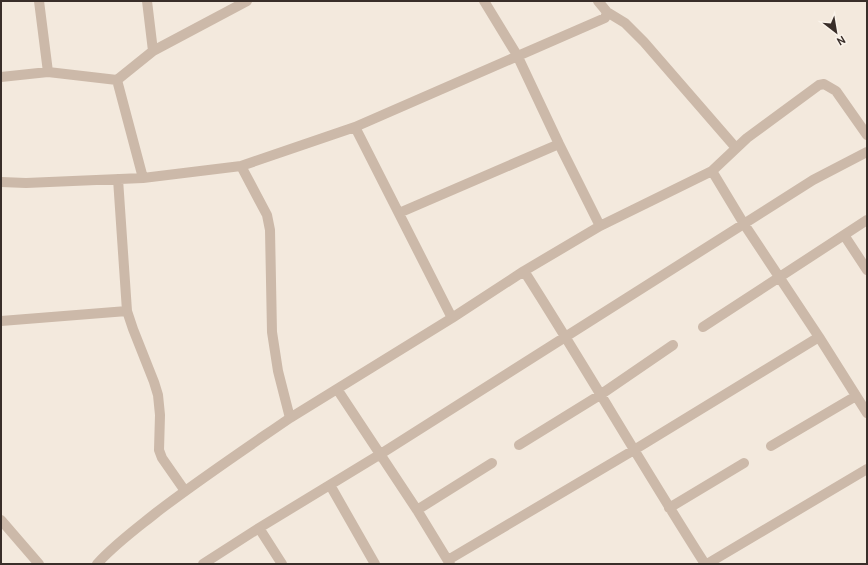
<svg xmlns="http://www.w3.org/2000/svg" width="868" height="565" font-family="Cabin,sans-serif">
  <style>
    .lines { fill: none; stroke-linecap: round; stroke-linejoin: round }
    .street { stroke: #ccb9a9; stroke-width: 10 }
  </style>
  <rect width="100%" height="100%" fill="#f3e9dd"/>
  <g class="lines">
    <path class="street" d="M39 1 48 72 117 80
      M484 1 517 55 559 144 600 226
      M598 1 607 12 625 23 644 42 736 148
      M153 51 247 1
      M1 77 48 72
      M355 127 452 318
      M712 171 744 224 819 337 867 413
      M143 178 117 80 153 51 147 1
      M118 179 127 311 133 329 154 382 158 395 160 415 159 450 162 458 185 491
      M1 182 26 183 143 178 241 166 355 127 605 18 607 12
      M399 213 559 144
      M844 235 867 270
      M524 271C586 368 643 467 705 564
      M1 321 127 311
      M703 327 867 220
      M337 389 417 510 450 564
      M290 418 452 318 524 271 600 226 712 171 747 138 819 85 824 84 836 91 867 135
      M519 445 600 395 673 345
      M771 446 856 396
      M330 485 375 564
      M669 508 744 463
      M417 510 492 463
      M1 520 39 564
      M259 528 282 564
      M448 560 634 450 819 337
      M97 564C115 544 136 529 157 512 200 479 245 449 290 418L278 371 272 332 270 230 267 215 241 166
      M203 564 259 528 379 455 813 180 867 152
      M707 564 867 469"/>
  </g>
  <rect width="868" height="565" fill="none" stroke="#392e29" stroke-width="4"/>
  <g transform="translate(836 32) rotate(149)" stroke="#faf3ea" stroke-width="3" paint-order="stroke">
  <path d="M0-3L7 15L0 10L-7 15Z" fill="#392e29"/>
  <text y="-6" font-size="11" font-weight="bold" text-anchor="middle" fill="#392e29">N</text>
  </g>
</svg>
